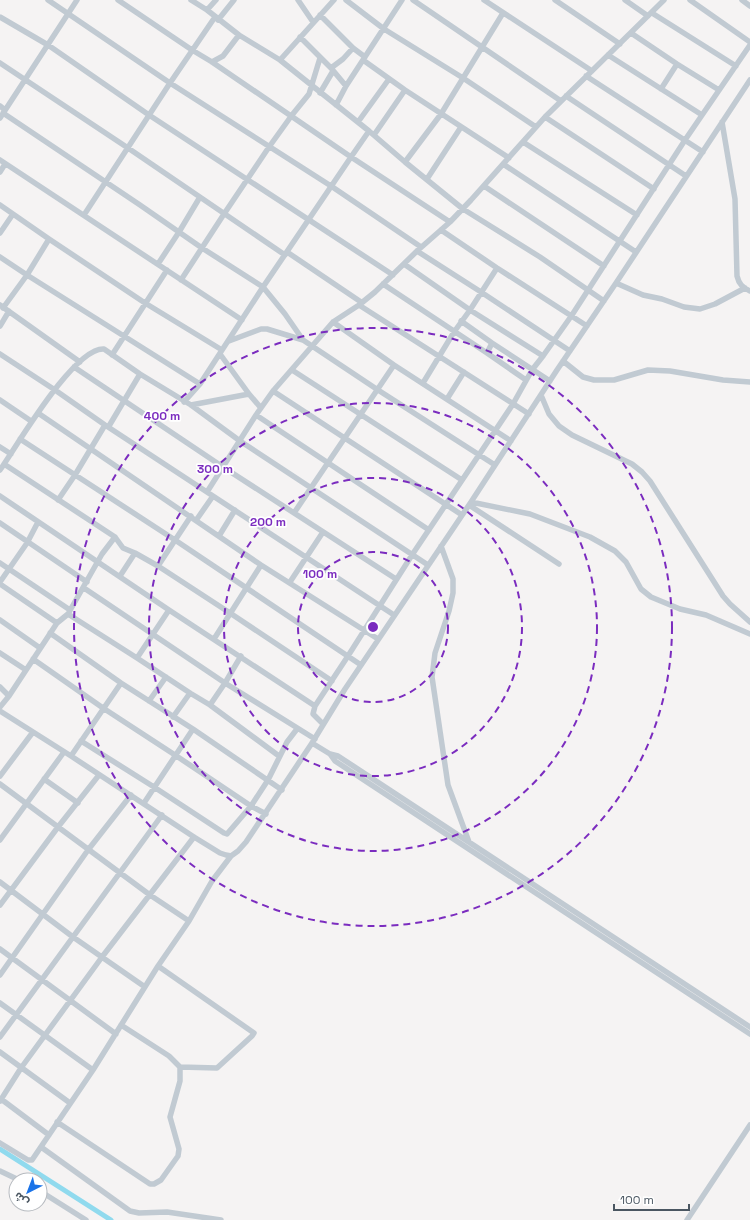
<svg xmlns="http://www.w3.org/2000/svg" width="750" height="1220" font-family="'Space Grotesk','Noto Sans Arabic',sans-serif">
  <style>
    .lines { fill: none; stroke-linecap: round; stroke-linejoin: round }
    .canal { stroke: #90daee; stroke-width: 5 }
    .minor { stroke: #c1cad2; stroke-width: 5.5 }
    .ring { fill: none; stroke: #7b2cbf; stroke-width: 2; stroke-dasharray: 7 5 }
    .centre { fill: #7b2cbf; stroke: #fff; stroke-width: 2 }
    .ring-label { font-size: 12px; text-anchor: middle; font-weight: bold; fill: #7b2cbf; stroke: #fff; stroke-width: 3.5; stroke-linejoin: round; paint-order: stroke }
  </style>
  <rect width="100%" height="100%" fill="#f5f3f3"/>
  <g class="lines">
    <path class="canal" d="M0 1149 111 1220"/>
    <path class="minor" d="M48 0 170 83 331 186 421 247
      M118 0 192 50 212 62 351 157 450 222
      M191 0 207 10 239 35 280 60 369 131 405 162 463 209 540 257 604 301
      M298 0 313 22
      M346 0 384 29 463 78 536 127
      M413 0 561 101
      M484 0 592 71
      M555 0 620 44
      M625 0 648 16
      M690 0 750 42
      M742 0 750 6
      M207 10 216 0
      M652 13 736 66
      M320 15 353 48 365 57
      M0 17 48 45 149 115 393 275
      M218 20 234 0
      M631 33 677 64 719 90
      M300 37 331 68 346 86
      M608 55 702 115
      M280 60 334 0
      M363 60 405 90 509 158
      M212 62 223 56 239 35
      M0 63 128 148 285 255
      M331 68 343 59 353 48
      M586 76 703 152
      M661 89 677 64
      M320 93 333 71
      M566 96 686 176
      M336 105 346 86 402 0
      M0 106 5 110
      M3 113 140 205 202 248 263 287 285 314 303 340 378 390 495 465
      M545 117 654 189
      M0 118 77 0
      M358 122 389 79
      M722 122 735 199 737 276C739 284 742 287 750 291
      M374 135 405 90
      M523 142 637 215
      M0 160 242 320
      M405 162 441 114 503 13
      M503 164 636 252
      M0 172 5 164
      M427 179 461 127
      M484 186 604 266
      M0 205 49 239 145 303 222 350
      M84 215 170 83 215 17
      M441 230 497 268 587 326
      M0 233 13 214
      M49 239 27 275 200 384
      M417 251 481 292 570 351
      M287 252 361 302
      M0 257 27 275 3 308
      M158 264 179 232 200 197
      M404 264 470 310 543 356 572 315 685 140 750 45
      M181 280 224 214 269 147 292 115 309 94 320 58
      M616 283 643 295 662 299 684 307 700 309 715 304 745 288
      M383 284 487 353
      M0 305 80 362
      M359 305 529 414
      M461 321 492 343 550 381
      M333 322 394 365 511 441
      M0 326 9 311
      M229 341 261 329H267L303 340
      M492 343 487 353 526 380
      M0 354 55 390 105 425 213 496 394 615
      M220 354 249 394 261 408
      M112 355 167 270
      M563 361 583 377 594 380H614L648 370 670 371 723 380 750 382
      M74 367 223 467 396 579
      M292 370 462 480
      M423 383 454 332 470 310 497 268
      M273 391 462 515
      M541 395 549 414 559 426 572 435 632 464 642 472 650 481 723 596 730 604 750 622
      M447 399 464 372
      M0 400 31 421
      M184 402 200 384 263 287 351 157 369 131
      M191 405 249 394
      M38 413 261 565 378 639
      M256 415 429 530
      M109 426 140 374
      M20 439 175 540 361 665
      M0 447 11 454
      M4 464 115 537 123 548 135 553 158 566 230 613 332 681
      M0 470C17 446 74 347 104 349L140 374 191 405 240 441 428 565
      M207 492 256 415 273 391 333 322 359 305 375 292 417 251 450 222 471 200 545 117 664 0
      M0 496 169 610 315 706
      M58 500 75 475 105 425
      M471 502 530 514 590 537 615 551 626 562 641 589 651 597 680 609 706 615 750 634
      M469 505 559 564
      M294 513 394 365
      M197 519 213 496
      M0 523 87 582
      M219 536 235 510
      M441 546 453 579V593L449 611 435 653 432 677 448 785 469 842
      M0 563 70 610
      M158 566 191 516
      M120 576 135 553
      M0 582 27 543 38 522
      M290 582 323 532
      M0 584 57 623
      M84 588 225 683 315 739
      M68 614 137 658 190 693 210 705 279 756
      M0 620 40 648
      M50 633 121 683 193 729 282 790
      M214 639 261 565
      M0 653 26 670
      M137 658 169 610
      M33 659 103 708 175 755 251 806 266 814
      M0 687 9 696
      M149 701 166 677
      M210 705 225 683 241 656
      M0 707 9 696 57 623 68 614 102 554 115 537
      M0 711 71 756 194 837 220 853 226 855 231 856 238 851 246 842 312 743 330 754 338 756 750 1027
      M173 717 190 693
      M323 724 313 714 315 706 348 656 412 555 513 404 532 370 543 356
      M81 741 154 787 224 833 227 834 251 806 268 780 287 742 297 729
      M312 743 345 689 471 502 557 370 616 283 750 80
      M330 754 335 761 750 1034
      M71 756 121 683
      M0 776 33 732
      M44 779 78 803
      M0 784 150 895 189 921
      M144 803 193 729
      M0 840 64 752
      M0 882 73 937 145 987
      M0 905 58 827 99 775
      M0 949 116 1034
      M158 966 254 1033 252 1036 217 1068 180 1067
      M0 975 88 850 131 795
      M0 1003 93 1070
      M0 1037 162 815
      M0 1052 70 1103
      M1 1099 49 1135
      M0 1101 21 1068 102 957 194 837
      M57 1122 150 1184H154L161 1180 178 1156 179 1149 170 1117 180 1081V1067L169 1056 121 1025
      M0 1143 28 1160H32L93 1070 158 966 189 921 212 881 231 856
      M41 1147 130 1211 139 1213 167 1212 221 1220
      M0 1171 19 1180
      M40 1191 86 1220
      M687 1220 750 1125"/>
  </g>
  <g class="ring">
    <circle cx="373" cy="627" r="75"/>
    <circle cx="373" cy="627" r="149"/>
    <circle cx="373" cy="627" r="224"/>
    <circle cx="373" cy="627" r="299"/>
  </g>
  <circle cx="373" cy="627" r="6" class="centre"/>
  <g class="ring-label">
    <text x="162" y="420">400 m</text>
    <text x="215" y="473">300 m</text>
    <text x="268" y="526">200 m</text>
    <text x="320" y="578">100 m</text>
  </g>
  <g transform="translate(28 1192) rotate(222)"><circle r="19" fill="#ffffff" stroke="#b7bbc0"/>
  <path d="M0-3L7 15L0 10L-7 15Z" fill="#1a73e8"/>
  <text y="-6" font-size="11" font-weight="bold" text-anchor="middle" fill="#4a5661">ش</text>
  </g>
  <path d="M614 1204v6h75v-6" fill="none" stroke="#4a5661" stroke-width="2"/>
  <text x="620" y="1204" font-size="12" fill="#4a5661" stroke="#ffffff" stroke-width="3" paint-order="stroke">100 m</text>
</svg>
